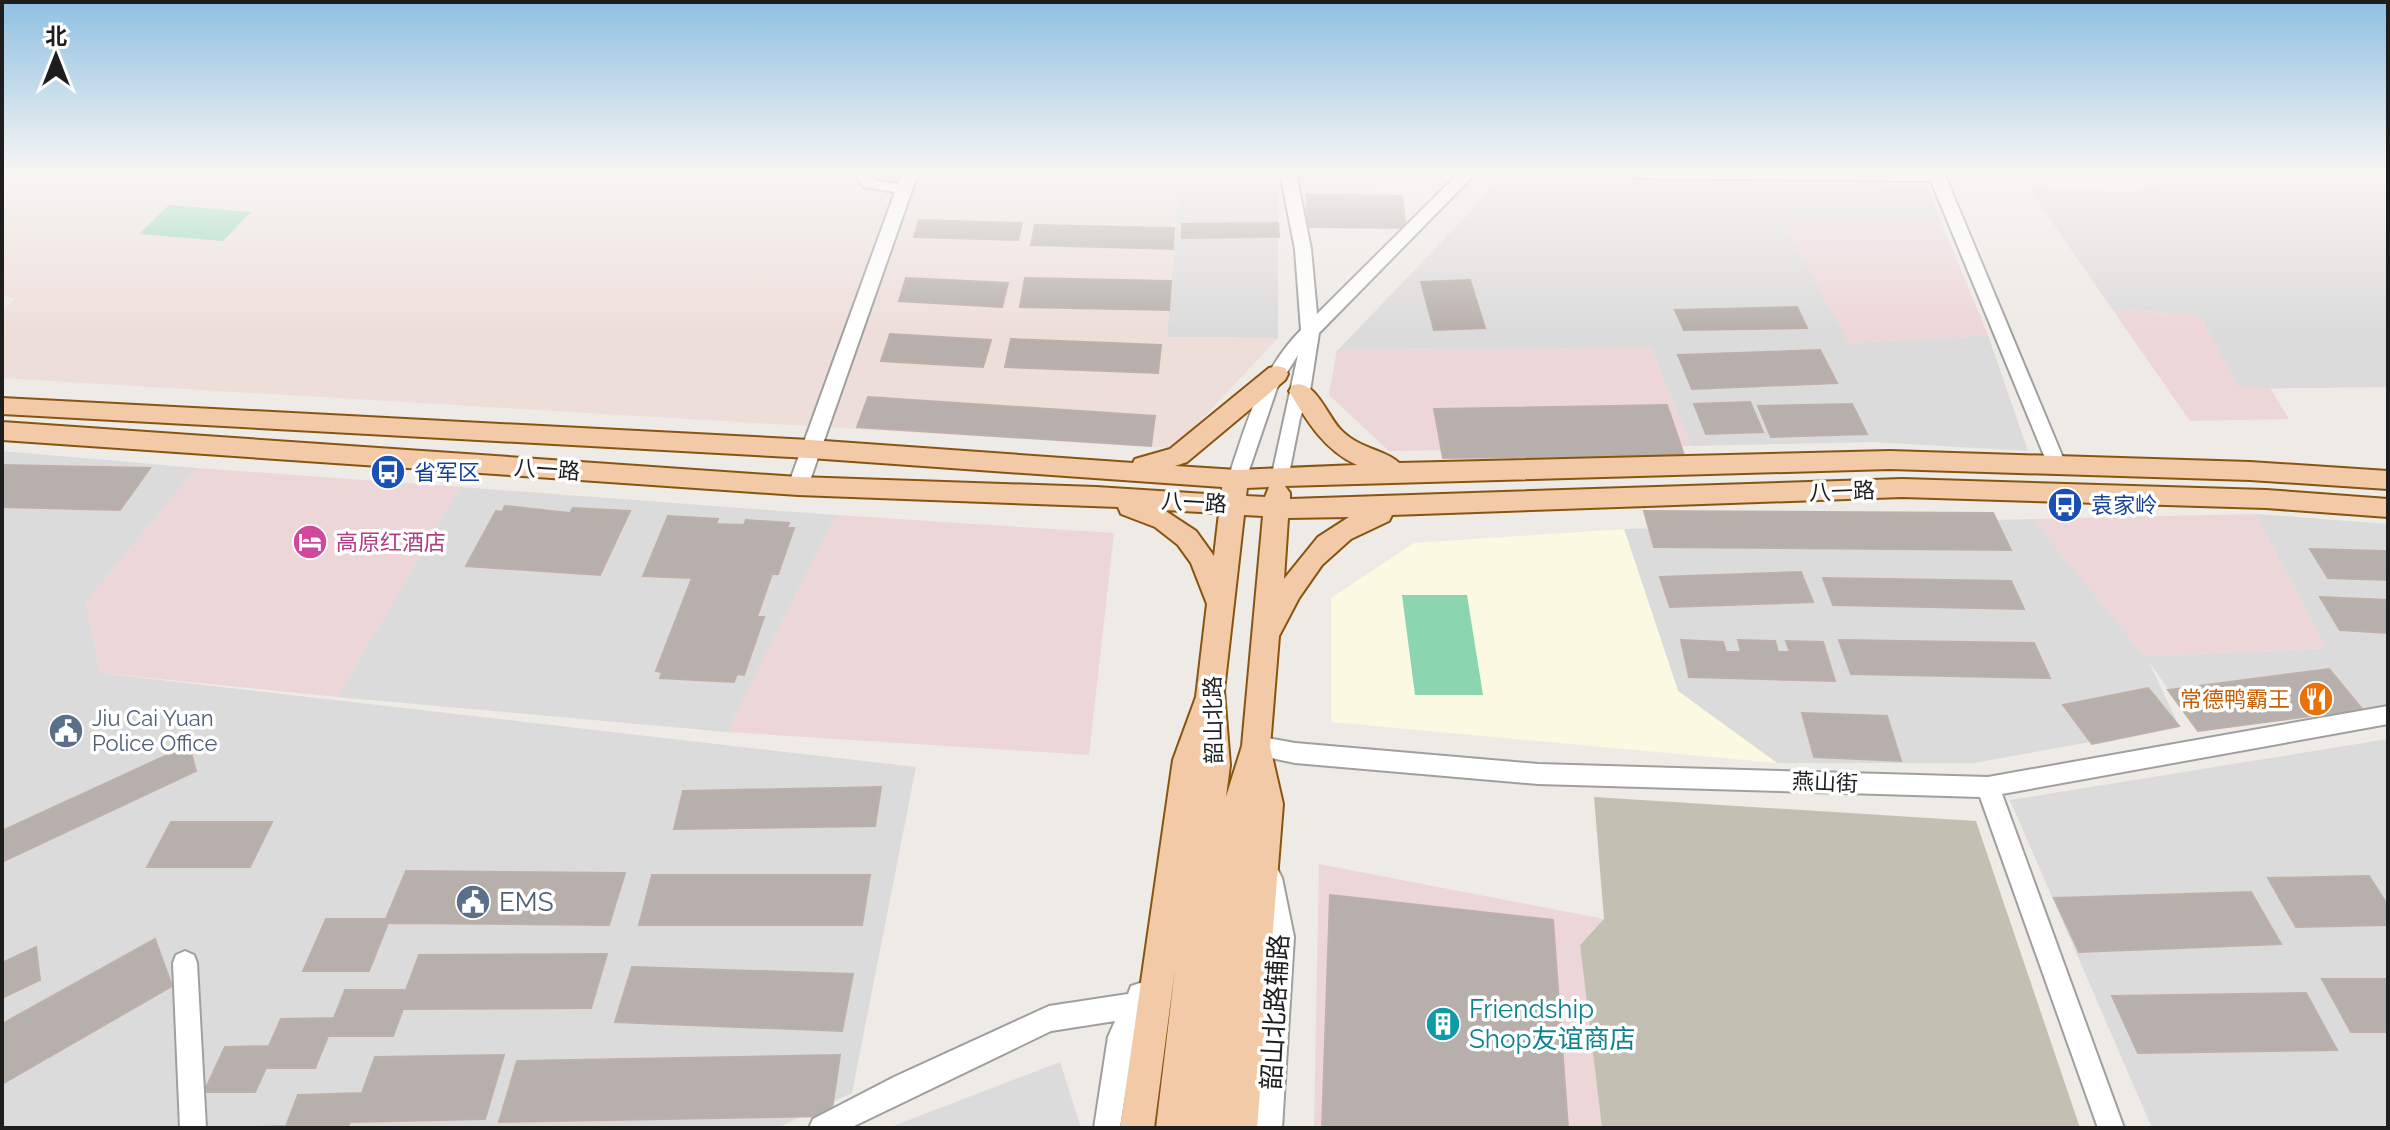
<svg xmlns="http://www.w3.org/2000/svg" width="2390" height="1130" font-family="Raleway,'Noto Sans SC',sans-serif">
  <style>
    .residential { fill: #dcdbdb }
    .commercial { fill: #edd6d8 }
    .education { fill: #fbf9e1 }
    .military { fill: #eededa }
    .construction { fill: #c2c0b2 }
    .pitch { fill: #8cd5b1 }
    .building { fill: #b7afab; stroke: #beb0a9; stroke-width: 2 }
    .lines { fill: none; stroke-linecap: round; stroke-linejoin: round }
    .minor-casing { stroke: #9f9f9f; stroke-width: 4 }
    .major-casing { stroke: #885510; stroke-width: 4 }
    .minor { fill: #fff; fill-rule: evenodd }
    .major { fill: #f2caa7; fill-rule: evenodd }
    .labels { text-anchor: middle; stroke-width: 7; stroke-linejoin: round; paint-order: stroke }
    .street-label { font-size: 22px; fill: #1e1e1e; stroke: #fff }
    .transit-label { font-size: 22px; fill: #164399; stroke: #fff; text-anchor: start }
    .hotel-label { font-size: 22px; fill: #b23c85; stroke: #fff; text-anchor: start }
    .food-label { font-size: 22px; fill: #c56008; stroke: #fff; text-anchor: end }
    .service-label { font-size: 22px; fill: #4e5e75; stroke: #fff; text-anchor: start }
    .near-service-label { font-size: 26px; fill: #4e5e75; stroke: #fff; text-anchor: start }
    .near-culture-label { font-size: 26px; fill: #0d838f; stroke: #fff; text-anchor: start }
    .near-street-label { font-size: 26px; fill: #1e1e1e; stroke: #fff }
  </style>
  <rect width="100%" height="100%" fill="#eeeae5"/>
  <path class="residential" d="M1180 173H1446L1433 186 1278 189V338L1167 337Z
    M2155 173H2388V387L2239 389 2200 315 2112 309 2029 189 2132 192 2157 186Z
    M1506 174 1927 186 1940 219H1781L1849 343 1988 335 2028 451 1873 442 1691 446 1651 348 1338 350Z
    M2 451 197 468 86 602 100 673 916 767 852 1093 777 1128H2Z
    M460 487 836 515 727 732 337 697Z
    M2255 514 2388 524V708L2198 731 2149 662 2179 726 1974 763H1777L1678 691 1624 529 2033 519 2145 656 2326 648Z
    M2388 739V1128H2152L2010 800Z
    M1060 1062 1081 1128H888Z"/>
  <path class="commercial" d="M1780 219H1940L1988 335 1849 343Z
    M2112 309 2200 315 2239 388H2270L2289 419 2190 421Z
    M1651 348 1691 446 1389 451 1329 395 1337 350Z
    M197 468 460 487 337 697 100 673 86 602Z
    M2255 514 2326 648 2145 656 2033 519Z
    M836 515 1114 533 1089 755 727 732Z
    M1319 864 1604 919 1580 945 1602 1128H1314Z"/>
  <path class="education" d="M1624 529 1678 691 1777 763 1331 722V598L1414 543Z"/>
  <path class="military" d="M2 173H1180L1167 337 1278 338 1175 448 2 378V312L15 298 2 296Z"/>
  <path class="construction" d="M1594 797 1976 821 2080 1128H1602L1580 945 1604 919Z"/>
  <path class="pitch" d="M169 205 251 212 223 241 139 234Z
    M1402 595H1467L1483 695H1415Z"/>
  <path class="building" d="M1306 194 1402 196 1406 228 1308 227Z
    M919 220 1022 223 1018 240 914 237Z
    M1278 223 1279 237 1182 238V224Z
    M1035 225 1174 228 1173 249 1031 245Z
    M906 278 1008 283 1002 307 899 301Z
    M1025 278 1171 281 1169 310 1020 307Z
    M1470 280 1485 328 1434 330 1421 282Z
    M1797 307 1807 328 1684 330 1675 310Z
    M890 334 991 340 983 367 881 361Z
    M1011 339 1161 345 1158 373 1005 367Z
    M1820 350 1837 383 1692 389 1678 355Z
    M868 397 1155 416 1151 446 857 427Z
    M1750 402 1763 432 1706 434 1694 404Z
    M1852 404 1867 434 1771 437 1758 406Z
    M1667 405 1684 455 1443 458 1434 409Z
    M2 465 150 468 120 510 2 507Z
    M505 506 570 513 573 508 630 511 600 575 466 566 496 511 502 512Z
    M1644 511 1993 513 2011 550 1654 547Z
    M668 516 718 519 716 524 744 525 746 520 789 523 787 528H794L778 574H772L757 617H764L744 675 737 674 734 682 660 678 662 672 656 671 692 578 643 576Z
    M2310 549 2385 551 2388 580 2328 578Z
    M1801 572 1813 602 1670 607 1660 577Z
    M1823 578 2011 581 2024 609 1833 605Z
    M2320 597 2388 600V633L2340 630Z
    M1681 640 1723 642 1726 652H1741L1738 640 1775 641 1778 652H1790L1786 641 1823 642 1835 681 1689 677Z
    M1839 640 2034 643 2050 678 1851 674Z
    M2329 669 2362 709 2198 731 2168 690Z
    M2148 688 2179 726 2092 744 2063 705Z
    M1802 713 1887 716 1901 761 1814 757Z
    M189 745 196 771 2 862V831Z
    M881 787 875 826 674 829 683 791Z
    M171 822H272L250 867H147Z
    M406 871 625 873 609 925 388 923 369 971H303L326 919H386Z
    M652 875H870L862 925H639Z
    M2369 876 2388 906V925L2296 927 2268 878Z
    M2251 892 2281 944 2079 952 2054 898Z
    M1330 895 1553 920 1568 1128H1322Z
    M155 939 172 986 2 1084V1024Z
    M36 947 40 980 2 998V963Z
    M607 954 591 1008 403 1009 393 1036H328L315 1068H266L255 1092H204L225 1047 269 1046 281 1019 334 1018 345 990H406L419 955Z
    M632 967 853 974 842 1031 615 1022Z
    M2322 979H2388V1032H2351Z
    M2306 993 2337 1050 2138 1053 2112 996Z
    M504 1055 485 1119 350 1122 348 1128H225L286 1126 298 1095 362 1093 375 1057Z
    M840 1055 831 1116 499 1122 517 1061Z"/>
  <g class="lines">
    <g class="minor-casing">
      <path id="minor" d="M853 173H869L874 180 898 184 902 173H918L808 486 798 493 788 486 895 192 864 187Z
        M1280 173H1296L1311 249 1317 314 1459 173H1476L1319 333 1310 391 1300 418 1287 484 1280 486 1271 479 1298 355 1277 388 1246 479 1237 486 1228 479C1246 425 1260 371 1301 330L1295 249Z
        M1628 173H1944L2066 465 2064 470 2057 472 2048 465 1931 181 1636 178Z
        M2388 706V724L2002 794 2124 1128H2098L1980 797 1538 784 1295 763 1248 753 1245 746 1248 739 1256 736 1295 743 1538 764 1988 777Z
        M1270 867 1278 870 1282 878 1294 937 1282 1128H1256L1270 937 1258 878 1262 870Z
        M185 951 194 955 197 963 206 1128H180L173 963 176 955Z
        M1140 983 1149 986 1153 995 1134 1038 1120 1128H1094L1108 1037 1115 1021 1051 1031 850 1128H809L813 1119 894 1077 1049 1006 1128 994 1131 986Z"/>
    </g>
    <g class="major-casing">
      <path id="major" d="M1277 366 1285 368 1288 374 1285 380 1187 462 1175 466 1237 470 1357 465C1324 450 1307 421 1289 391L1293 385C1315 379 1326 414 1340 429 1360 450 1385 449 1399 463L1890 451 2250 462 2388 471V489L2250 480 1890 469 1285 486 1290 493V499L1902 479 2266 490 2388 499V517L2266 508 1902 497 1392 515 1389 521 1351 539 1322 565 1299 598 1279 636 1270 747 1283 804 1257 1128H1156L1175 969 1154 1128H1120L1173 760 1196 697 1207 604 1191 563 1178 545 1155 527 1121 514 1118 507 798 495 2 440V422L798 477 1096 487 1222 495V487L810 458 2 414V398L810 440 1133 463 1135 459 1170 449 1269 368ZM1269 487 1265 497 1246 496 1247 488ZM1164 510 1219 513 1214 556 1196 531ZM1244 515 1263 516 1242 746 1226 797 1230 765 1224 691ZM1349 517 1318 537 1284 579 1288 518Z"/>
    </g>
    <use href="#minor" class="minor"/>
    <use href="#major" class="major"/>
  </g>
  <linearGradient id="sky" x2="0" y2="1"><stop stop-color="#8fc0e1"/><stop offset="0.52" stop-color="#f7f6f3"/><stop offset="1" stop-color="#f7f6f3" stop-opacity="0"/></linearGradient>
  <rect width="2390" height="331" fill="url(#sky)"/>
  <defs>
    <g id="bus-disc" transform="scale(1.8)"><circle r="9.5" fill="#1a4fb4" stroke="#fff"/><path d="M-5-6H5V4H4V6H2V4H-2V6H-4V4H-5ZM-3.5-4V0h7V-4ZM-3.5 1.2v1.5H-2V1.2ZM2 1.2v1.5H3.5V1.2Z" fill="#fff"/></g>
    <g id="hotel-disc" transform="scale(1.8)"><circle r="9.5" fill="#d1479c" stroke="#fff"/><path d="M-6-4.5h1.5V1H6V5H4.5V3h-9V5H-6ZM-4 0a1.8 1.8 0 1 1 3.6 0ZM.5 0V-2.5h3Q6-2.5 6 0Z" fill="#fff"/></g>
    <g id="restaurant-disc" transform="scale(1.8)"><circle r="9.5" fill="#e8710a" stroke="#fff"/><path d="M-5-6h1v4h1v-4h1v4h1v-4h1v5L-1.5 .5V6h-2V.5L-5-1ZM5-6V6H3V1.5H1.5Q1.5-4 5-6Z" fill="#fff"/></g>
    <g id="civic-disc" transform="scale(1.8)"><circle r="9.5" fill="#5c6f8a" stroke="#fff"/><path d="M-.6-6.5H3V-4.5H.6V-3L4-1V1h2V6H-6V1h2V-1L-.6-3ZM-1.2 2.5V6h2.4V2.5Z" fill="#fff"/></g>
    <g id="building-disc" transform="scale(1.8)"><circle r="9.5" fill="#0f9aa8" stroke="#fff"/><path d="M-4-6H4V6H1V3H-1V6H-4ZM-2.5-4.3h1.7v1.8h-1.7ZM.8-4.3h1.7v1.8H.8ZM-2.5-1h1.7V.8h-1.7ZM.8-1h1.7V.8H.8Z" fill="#fff"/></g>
  </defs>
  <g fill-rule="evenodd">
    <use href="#bus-disc" x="388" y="472"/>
    <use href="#bus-disc" x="2065" y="505"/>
    <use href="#hotel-disc" x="310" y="542"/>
    <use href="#restaurant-disc" x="2316" y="699"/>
    <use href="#civic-disc" x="66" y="731"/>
    <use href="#civic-disc" x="473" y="902"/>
    <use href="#building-disc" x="1443" y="1024"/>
  </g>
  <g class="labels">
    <g class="street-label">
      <text transform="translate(547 469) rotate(4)" y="8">八一路</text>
      <text transform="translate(1842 491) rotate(-2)" y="8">八一路</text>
      <text transform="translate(1194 502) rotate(3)" y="8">八一路</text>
      <text transform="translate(1213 720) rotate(-91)" y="8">韶山北路</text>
      <text transform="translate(1825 782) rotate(2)" y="8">燕山街</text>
    </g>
    <g class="transit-label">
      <text x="414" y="480">省军区</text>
      <text x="2091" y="513">袁家岭</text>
    </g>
    <g class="hotel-label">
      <text x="336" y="550">高原红酒店</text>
    </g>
    <g class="food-label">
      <text x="2290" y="707">常德鸭霸王</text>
    </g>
    <g class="service-label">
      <text x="92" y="726">Jiu Cai Yuan<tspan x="92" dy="25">Police Office</tspan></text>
    </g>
    <g class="near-service-label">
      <text x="499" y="911">EMS</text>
    </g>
    <g class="near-culture-label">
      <text x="1469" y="1018">Friendship<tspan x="1469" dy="30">Shop友谊商店</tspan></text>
    </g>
    <g class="near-street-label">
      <text transform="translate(1275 1012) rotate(-87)" y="9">韶山北路辅路</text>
    </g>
  </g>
  <rect width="2390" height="1130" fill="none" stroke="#1e1e1e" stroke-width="8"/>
  <g transform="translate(56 56)" stroke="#ffffff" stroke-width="6" paint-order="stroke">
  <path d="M0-6L14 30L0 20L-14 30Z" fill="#1e1e1e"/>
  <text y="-12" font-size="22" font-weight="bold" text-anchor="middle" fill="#1e1e1e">北</text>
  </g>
</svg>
